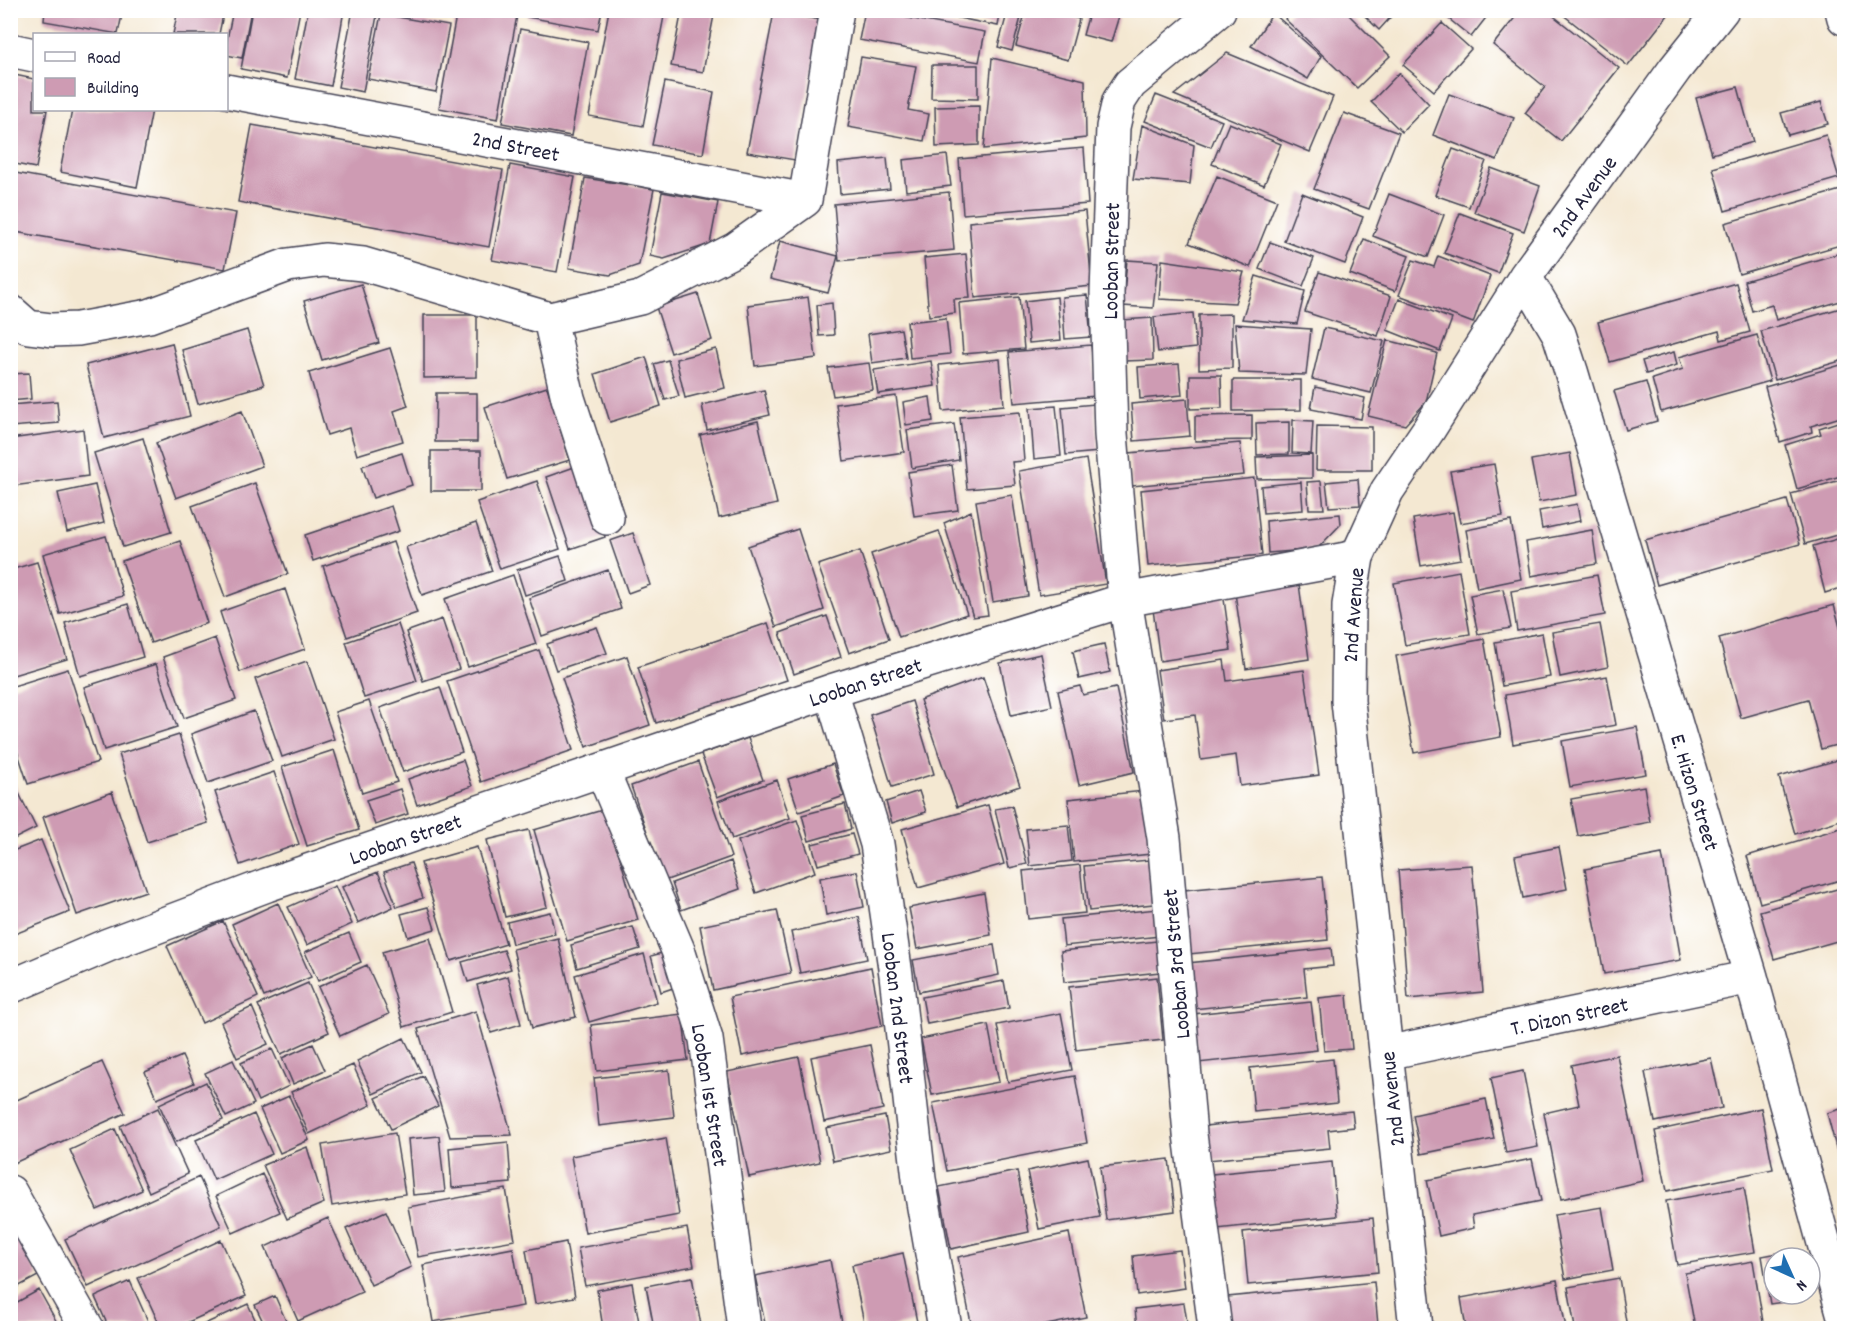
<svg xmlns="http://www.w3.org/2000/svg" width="1855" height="1339" font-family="Dekko,sans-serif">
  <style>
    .building { fill: #ce9bb3 }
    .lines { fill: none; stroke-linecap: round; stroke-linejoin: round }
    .street-casing { stroke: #424052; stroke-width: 36 }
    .secondary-casing { stroke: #424052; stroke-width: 36 }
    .street { stroke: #fff; stroke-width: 33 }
    .secondary { stroke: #fff; stroke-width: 33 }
    .labels { text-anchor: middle; stroke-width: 5; stroke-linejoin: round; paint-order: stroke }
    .street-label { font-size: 22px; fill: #22223b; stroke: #fff }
  </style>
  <rect width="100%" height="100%" fill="#fff"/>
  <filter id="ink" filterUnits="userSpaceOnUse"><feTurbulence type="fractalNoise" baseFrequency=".0167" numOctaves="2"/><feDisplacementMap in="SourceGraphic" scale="12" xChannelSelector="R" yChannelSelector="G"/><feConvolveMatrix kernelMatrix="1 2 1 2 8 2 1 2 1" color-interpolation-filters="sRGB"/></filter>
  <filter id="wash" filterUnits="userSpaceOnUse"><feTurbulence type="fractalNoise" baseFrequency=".008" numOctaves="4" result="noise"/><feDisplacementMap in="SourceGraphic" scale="24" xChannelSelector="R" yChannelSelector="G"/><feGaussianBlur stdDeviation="1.35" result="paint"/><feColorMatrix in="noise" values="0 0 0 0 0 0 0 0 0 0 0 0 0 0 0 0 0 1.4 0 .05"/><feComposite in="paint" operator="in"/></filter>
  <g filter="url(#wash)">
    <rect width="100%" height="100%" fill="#f4e8d2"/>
    <g id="blocks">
      <path class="building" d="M45 10H123L118 34 44 21Z
        M178 10H224L219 34H173Z
        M233 10H251L242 58 226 55V44Z
        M252 10H300L287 78 241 69Z
        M308 10H344L331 86 295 79Z
        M353 10H378L363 92 338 87Z
        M400 10H448L447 20Z
        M457 10H518L498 119 439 108Z
        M529 10H602L598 30 527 17Z
        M609 10 665 11 643 126 589 116Z
        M682 10H715L703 72 671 66Z
        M865 10 985 32 979 62 859 40Z
        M920 10H1001L998 26Z
        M1008 10H1023L1012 51 998 47Z
        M1026 10H1048L1079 19 1068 60 1016 46Z
        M1090 10H1099L1119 16 1111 42 1083 35Z
        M1293 10H1344L1390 56 1357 88 1285 19Z
        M1359 10H1397L1379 30Z
        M1438 10H1492L1471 37Z
        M1521 10H1546L1619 68 1561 141 1525 113 1545 87 1493 45Z
        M1557 10H1672L1628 66Z
        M774 12 821 20 795 160 747 152Z
        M1273 13 1321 56 1308 79 1251 46Z
        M381 14 449 26 436 92 368 79Z
        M1442 23 1471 49 1434 91 1403 65Z
        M520 29 588 42 571 136 502 123Z
        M1227 53 1333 97 1310 152 1174 95Z
        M861 57 916 66 908 110 929 114 924 141 848 127Z
        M992 58 1085 80 1086 138 984 149Z
        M932 65H978V99L931 98Z
        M1399 73 1429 104 1402 132 1371 102Z
        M10 74 34 79V110H47L36 168 10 163Z
        M665 82 714 92 703 154 652 145Z
        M1738 87 1753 142 1712 154 1696 98Z
        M1449 94 1514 118 1497 160 1433 135Z
        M1156 95 1222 121 1211 147 1145 121Z
        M1821 102 1828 124 1788 135 1781 113Z
        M979 106V145L936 147 935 107Z
        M72 110H152L137 187 60 172Z
        M1344 113 1399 133 1369 209 1314 189Z
        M1229 123 1281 144 1264 185 1212 164Z
        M252 125 503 170 489 247 238 202Z
        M1142 125 1194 145 1190 184 1133 179Z
        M1826 135 1839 178 1725 211 1713 168Z
        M1084 148 1088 204 963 214 959 159Z
        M1453 149 1486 161 1469 207 1435 195Z
        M947 155 951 186 906 191 903 160Z
        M887 158 890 189 840 194 838 163Z
        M510 165 575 177 557 272 492 260Z
        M1491 168 1540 186 1524 231 1474 212Z
        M10 172 236 213 225 269 10 231Z
        M1217 176 1277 200 1250 267 1189 243Z
        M585 178 654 189 639 265 610 275 569 268Z
        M1844 189V244L1739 274 1725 223Z
        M662 192 718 202 710 244 664 259 650 256Z
        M949 192 954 250 839 261 834 204Z
        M1302 193 1363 217 1345 264 1284 241Z
        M1389 194 1444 215 1428 257 1373 236Z
        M1085 211 1092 286 975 298 969 222Z
        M1460 213 1513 233 1498 273 1444 253Z
        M1364 239 1409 256 1395 291 1350 274Z
        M780 241 838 256 828 293 770 279Z
        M1270 242 1314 258 1303 286 1259 269Z
        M1844 252V300L1776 320 1772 305 1752 311 1744 281Z
        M966 254 970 298 954 299 955 313 929 316 924 258Z
        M1438 256 1490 276 1473 323 1399 295 1413 260 1434 267Z
        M1127 260 1158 262 1153 308 1123 306Z
        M1162 260 1244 272 1235 303 1159 299Z
        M1319 272 1391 296 1378 336 1305 312Z
        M1256 276 1305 291 1297 324 1242 319Z
        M1736 283 1750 332 1721 340 1719 331 1610 362 1598 322Z
        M361 284 379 343 322 360 304 301Z
        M698 294 712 340 671 353 656 307Z
        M1087 295 1091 337 1065 339 1062 297Z
        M808 297 816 358 755 366 748 305Z
        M1019 297 1024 349 963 354 959 303Z
        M1057 297 1061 340 1029 343 1025 301Z
        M1399 299 1452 319 1440 351 1387 330Z
        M832 303 834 335 819 336 817 305Z
        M1844 307V360L1775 380 1761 331Z
        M1193 313 1196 348 1158 352 1154 317Z
        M1232 314V368L1199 369V315Z
        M424 315H477V377L424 378Z
        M946 318 950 354 910 358 907 322Z
        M1152 318 1153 360 1123 361 1122 320Z
        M1235 324 1311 329 1306 375 1239 373Z
        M1324 328 1384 341 1371 393 1312 379Z
        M901 329 906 358 872 363 868 334Z
        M247 330 264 385 198 404 182 350Z
        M1757 335 1770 381 1661 412 1652 379 1683 369 1679 357Z
        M1387 340 1437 353 1426 402 1405 425 1368 416Z
        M172 343 190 416 104 438 86 365Z
        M1091 345 1096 396 1014 403 1009 352Z
        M390 348 408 406 394 411 403 441 357 455 349 428 327 435 309 373Z
        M716 349 725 388 685 398 676 359Z
        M1674 352 1677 365 1646 374 1642 361Z
        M646 357 661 406 610 422 595 374Z
        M1000 359 1004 405 943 411 939 365Z
        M668 360 679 396 665 400 654 364Z
        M931 361 935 386 878 394 874 370Z
        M869 363 873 390 833 396 828 368Z
        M1179 364 1182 395 1140 399 1138 367Z
        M1844 364V416L1811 426 1812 432 1780 442 1765 387Z
        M29 373 31 399 10 401V374Z
        M1190 375H1221L1222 408 1190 409Z
        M1233 380H1301V410L1233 411Z
        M1646 382 1657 421 1626 430 1614 391Z
        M547 387 570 460 507 479 485 407Z
        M1315 387 1365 398 1361 419 1311 409Z
        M764 390 770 415 707 430 702 405Z
        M436 393H477V442H435Z
        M896 396 904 452 844 461 836 404Z
        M930 397 933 421 906 425 903 402Z
        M1187 399 1190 436 1134 441 1131 404Z
        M57 401 59 423 10 427V405Z
        M1095 404 1099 452 1066 455 1062 407Z
        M1056 406 1061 456 1034 459 1030 408Z
        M242 411 262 466 176 498 156 443Z
        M1020 412 1024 461 1012 462 1015 485 967 489 960 417Z
        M1252 415V440L1195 441V416Z
        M1293 420 1313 421 1311 454 1292 453Z
        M1844 420V475L1797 489 1785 445 1821 434 1819 428Z
        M758 421 777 504 719 518 700 435Z
        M1289 422V454L1257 455 1256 423Z
        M954 424 959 460 912 468 907 430Z
        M1317 426 1372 427V470H1316Z
        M83 429 88 476 13 486 10 464V439Z
        M143 438 171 532 123 547 94 453Z
        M1240 443 1244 475 1132 486 1129 453Z
        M431 451H481V491H431Z
        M402 453 412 485 373 498 362 466Z
        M1570 453 1577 495 1539 502 1531 460Z
        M1312 455V478L1257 479 1256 457Z
        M1086 459 1106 584 1039 595 1019 471Z
        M1494 464 1503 516 1460 523 1450 471Z
        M580 465 605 537 570 549 546 477Z
        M952 465 958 510 914 516 908 472Z
        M1254 478 1262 555 1148 566 1141 490Z
        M1358 479 1360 505 1329 507 1326 482Z
        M1844 479V533L1805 544 1791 494Z
        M537 481 560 549 500 569 477 502Z
        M1321 481 1324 509H1309L1307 482Z
        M1301 482 1303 510 1263 513 1261 486Z
        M255 483 288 574 225 597 192 506Z
        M95 485 104 523 67 532 58 493Z
        M1012 495 1028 596 993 602 976 501Z
        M1787 500 1800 544 1657 585 1645 540Z
        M1577 504 1580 521 1542 529 1539 511Z
        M391 506 399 531 313 561 305 535Z
        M971 511 988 615 973 617 944 523Z
        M1453 512 1461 559 1421 566 1413 519Z
        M1340 514 1341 524 1317 549 1268 553 1266 521Z
        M1511 521 1521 579 1477 588 1466 530Z
        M476 523 492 571 422 595 406 547Z
        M798 529 824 610 776 627 748 546Z
        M1592 530 1597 564 1531 576 1526 542Z
        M939 531 967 614 899 637 871 554Z
        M633 533 650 585 628 593 610 541Z
        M106 536 123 596 60 614 43 554Z
        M1844 537V587L1825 593 1813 546Z
        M180 541 207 623 151 643 122 561Z
        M393 542 417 613 347 637 323 566Z
        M860 551 889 639 849 653 818 565Z
        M560 556 568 581 525 595 517 570Z
        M37 562 67 659 10 676V570Z
        M608 570 621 609 542 636 529 598Z
        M1459 571 1470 634 1405 645 1394 583Z
        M513 575 536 644 468 667 445 599Z
        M1597 575 1605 615 1517 631 1511 591Z
        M1299 584 1309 659 1246 669 1235 593Z
        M285 589 305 649 240 672 220 612Z
        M1503 589 1511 628 1478 634 1470 595Z
        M1223 592 1231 650 1160 661 1152 602Z
        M128 604 143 657 80 676 65 623Z
        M1834 605 1844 642V743L1821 749 1808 699 1741 718 1719 638Z
        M827 616 841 657 794 674 780 633Z
        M442 619 459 669 423 681 406 632Z
        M768 623 787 680 656 723 638 667Z
        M398 624 417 681 364 698 346 642Z
        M1600 624 1608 667 1560 677 1552 632Z
        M597 627 607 653 556 670 547 644Z
        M1542 633 1550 677 1502 686 1495 642Z
        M215 638 236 700 184 718 163 657Z
        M1484 639 1501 737 1414 753 1396 656Z
        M1104 644 1110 672 1079 679 1073 651Z
        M539 650 573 750 481 782 447 681Z
        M1041 654 1052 706 1011 715 1000 663Z
        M627 656 650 725 586 747 562 678Z
        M1224 660 1227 681 1304 670 1319 775 1240 786 1236 755 1201 760 1195 715 1164 719 1157 670Z
        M307 661 334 739 282 757 255 679Z
        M156 664 177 727 104 750 84 687Z
        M68 669 98 762 28 784 10 729V687Z
        M1607 676 1616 725 1513 744 1505 695Z
        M983 677 1020 786 957 807 920 700Z
        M1080 686 1083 695 1116 688 1134 772 1079 785 1058 691Z
        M440 687 462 752 403 772 380 708Z
        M369 701 397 782 362 793 335 712Z
        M912 701 934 774 892 787 870 715Z
        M254 711 272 761 208 783 191 734Z
        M1637 727 1646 774 1570 787 1562 741Z
        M179 735 208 823 147 842 119 754Z
        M748 738 763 780 717 797 701 754Z
        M334 750 359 830 307 846 282 767Z
        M1844 758V819L1795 834 1779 777Z
        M463 760 472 786 417 805 408 779Z
        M698 762 731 857 664 881 631 786Z
        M833 764 844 796 799 812 788 779Z
        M274 772 299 844 240 865 215 792Z
        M10 775 36 828 10 841Z
        M777 780 790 818 732 839 718 801Z
        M1644 786 1650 822 1578 836 1571 799Z
        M400 789 408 814 375 825 366 800Z
        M919 791 926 812 892 823 886 802Z
        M1144 791 1151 854 1074 862 1068 799Z
        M112 792 146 891 77 915 43 817Z
        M845 804 851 829 809 841 802 815Z
        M988 805 1004 864 918 888 902 829Z
        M1012 806 1027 864 1009 868 995 809Z
        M606 809 638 920 567 941 534 830Z
        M797 820 815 872 756 893 738 841Z
        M1068 825 1072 861 1030 866 1026 829Z
        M1844 827V879L1760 903 1747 856Z
        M529 830 547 907 505 917 487 840Z
        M852 834 858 854 818 865 812 844Z
        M41 840 70 912 10 936V852Z
        M477 847 506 944 451 961 421 863Z
        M1559 847 1567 889 1523 898 1515 856Z
        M1662 854 1681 960 1604 974 1585 869Z
        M1149 860 1153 904 1089 911 1084 866Z
        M731 861 740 889 681 910 672 883Z
        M411 863 423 898 397 907 384 872Z
        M1080 865 1085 913 1028 919 1023 871Z
        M1472 865 1483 992 1408 999 1398 870Z
        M857 871 864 907 826 915 820 878Z
        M378 872 393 907 358 923 342 887Z
        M1322 877 1328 940 1189 954 1184 890Z
        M335 886 352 924 307 945 288 907Z
        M1844 887V939L1774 959 1760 911Z
        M984 893 991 935 917 949 909 908Z
        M278 903 311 977 264 997 232 924Z
        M428 907 435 929 408 937 401 914Z
        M1157 909 1160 936 1064 946 1061 919Z
        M777 910 791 973 713 990 700 926Z
        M550 912 555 934 512 944 507 922Z
        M859 917 867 959 800 973 791 932Z
        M223 921 258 997 202 1023 167 946Z
        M633 927 640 949 577 968 571 945Z
        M349 933 361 962 318 981 305 952Z
        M430 938 452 1012 404 1027 382 952Z
        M558 938 576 1017 532 1028 513 949Z
        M1157 941 1160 972 1064 982 1061 951Z
        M994 945 999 975 919 992 913 960Z
        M1331 948 1333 966 1304 969 1307 997 1193 1009 1188 963Z
        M504 950 511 969 468 982 462 962Z
        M669 951 679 986 661 992 651 956Z
        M644 954 657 1002 589 1022 575 975Z
        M367 965 389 1014 340 1036 318 987Z
        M871 967 882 1026 742 1056 730 997Z
        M508 976 521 1024 491 1033 477 985Z
        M1157 977 1163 1040 1076 1050 1069 987Z
        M1004 981 1009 1008 927 1024 922 997Z
        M308 983 329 1032 281 1054 258 1005Z
        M1347 995 1352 1049 1324 1051 1319 998Z
        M1311 1002 1317 1050 1198 1063 1193 1014Z
        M252 1007 268 1044 237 1058 221 1022Z
        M476 1011 512 1135 450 1137 418 1029Z
        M1061 1013 1072 1070 1008 1082 997 1025Z
        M682 1014 688 1060 597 1071 591 1025Z
        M988 1025 999 1082 932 1095 921 1039Z
        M404 1038 421 1072 373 1094 357 1061Z
        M313 1044 325 1070 293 1084 282 1058Z
        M870 1045 883 1109 824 1122 811 1057Z
        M272 1049 289 1086 258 1101 241 1063Z
        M1617 1055 1643 1181 1561 1199 1544 1113 1579 1105 1571 1065Z
        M182 1056 194 1083 157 1099 145 1072Z
        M799 1057 820 1162 749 1177 727 1072Z
        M1711 1058 1722 1108 1655 1122 1645 1072Z
        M1333 1059 1337 1103 1254 1112 1250 1068Z
        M233 1060 254 1104 226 1117 205 1073Z
        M102 1062 125 1113 14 1163 10 1157V1103Z
        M353 1065 371 1105 309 1134 291 1092Z
        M669 1070 674 1117 599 1126 594 1078Z
        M1523 1071 1538 1147 1506 1153 1491 1078Z
        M423 1076 438 1106 391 1129 376 1098Z
        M1075 1076 1087 1143 947 1171 933 1103Z
        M206 1082 223 1120 176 1142 159 1104Z
        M289 1096 309 1140 280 1153 260 1109Z
        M1486 1099 1494 1139 1421 1154 1413 1115Z
        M158 1108 188 1174 149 1192 120 1126Z
        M1761 1108 1773 1169 1667 1191 1655 1131Z
        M1844 1108V1166L1841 1167 1827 1113Z
        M1352 1111 1354 1127 1328 1130 1330 1148 1208 1160 1205 1126Z
        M254 1114 272 1154 214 1180 196 1140Z
        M885 1116 891 1149 833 1161 826 1128Z
        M115 1129 142 1190 97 1210 70 1150Z
        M395 1133 405 1194 332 1206 322 1145Z
        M439 1136 445 1192 413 1195 408 1139Z
        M666 1138 679 1215 585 1233 571 1156Z
        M508 1142 511 1183 452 1188 449 1148Z
        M307 1147 324 1203 287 1219 263 1165Z
        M1088 1158 1100 1217 1039 1229 1027 1171Z
        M1169 1159 1175 1211 1106 1220 1100 1167Z
        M1532 1159 1541 1201 1472 1215 1474 1228 1439 1236 1427 1180Z
        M1332 1162 1337 1216 1217 1229 1212 1174Z
        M1017 1171 1029 1232 951 1249 939 1187Z
        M262 1174 280 1212 233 1233 216 1196Z
        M199 1177 221 1226 88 1287 65 1239Z
        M1744 1187 1755 1252 1677 1265 1666 1201Z
        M506 1189 515 1240 418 1257 408 1207Z
        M1602 1207 1613 1270 1565 1279 1554 1215Z
        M386 1211 411 1267 371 1285 346 1229Z
        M328 1218 362 1292 298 1321 265 1247Z
        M1373 1218 1378 1272 1248 1285 1243 1232Z
        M10 1224 38 1276 10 1291Z
        M687 1228 694 1266 585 1286 578 1248Z
        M1069 1233 1086 1317 1032 1328H972L958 1257Z
        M221 1240 246 1296 175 1328H161L138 1278Z
        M566 1242 575 1297 535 1304 526 1250Z
        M513 1248 523 1306 433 1322 423 1265Z
        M1180 1250 1185 1288 1137 1295 1133 1256Z
        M1789 1251 1790 1258H1774V1294H1796L1797 1300 1770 1304 1762 1256Z
        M903 1253 917 1322 889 1328H865L852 1265Z
        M830 1260 843 1328H766L755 1276Z
        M1753 1261 1764 1328H1695L1685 1273Z
        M692 1277 701 1325 682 1328H654L646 1286Z
        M1619 1278 1627 1328H1575L1568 1287Z
        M1557 1280 1566 1328H1466L1461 1298Z
        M130 1281 151 1328H109L95 1297Z
        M1374 1282 1378 1325 1344 1328H1231L1228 1297Z
        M632 1283 640 1328H603L597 1290Z
        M39 1290 60 1328H10V1306Z
        M275 1296 289 1328H266L255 1305Z
        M1184 1303 1188 1328H1137L1135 1309Z
        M248 1304 259 1328H196Z"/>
    </g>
  </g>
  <g filter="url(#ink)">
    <use href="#blocks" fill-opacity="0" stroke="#424052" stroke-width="1.5"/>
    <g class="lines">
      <g class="street-casing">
        <path id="street" d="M1842 10 1844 18
          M10 50 34 55
          M226 91 805 200
          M1525 277 1559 334 1571 371 1751 977 1844 1316
          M10 311 28 327 52 330 78 329 149 316 288 265 324 260 363 264 550 319 640 298 736 249 805 200 837 10
          M550 319 568 398 607 518
          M831 691 877 844 896 975 919 1179 945 1328
          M602 770 678 950 706 1039 744 1328
          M10 987 108 945 267 885 831 691 1125 600 1357 557
          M1386 1053 1751 977
          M1215 1328 1190 1134 1164 838 1125 600 1111 434 1107 293 1113 127 1119 101 1130 84 1219 10
          M1416 1328 1348 701 1349 605 1357 557 1387 491 1429 429 1525 277 1675 69 1722 10"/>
      </g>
      <g class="secondary-casing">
        <path id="secondary" d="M10 1192 87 1328"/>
      </g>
      <use href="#street" class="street"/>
      <use href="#secondary" class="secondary"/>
    </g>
  </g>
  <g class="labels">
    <g class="street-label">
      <text transform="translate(516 145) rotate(11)" y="8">2nd Street</text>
      <text transform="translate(1583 196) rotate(-54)" y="8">2nd Avenue</text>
      <text transform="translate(1110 261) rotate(-89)" y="8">Looban Street</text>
      <text transform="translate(1352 615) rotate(-86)" y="8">2nd Avenue</text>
      <text transform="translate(865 681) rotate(-18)" y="8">Looban Street</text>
      <text transform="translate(1696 792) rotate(73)" y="8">E. Hizon Street</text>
      <text transform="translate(405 838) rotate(-19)" y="8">Looban Street</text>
      <text transform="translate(1175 964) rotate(-95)" y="8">Looban 3rd Street</text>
      <text transform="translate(899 1008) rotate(83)" y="8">Looban 2nd Street</text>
      <text transform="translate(1569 1015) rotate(-12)" y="8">T. Dizon Street</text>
      <text transform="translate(711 1095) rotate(81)" y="8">Looban 1st Street</text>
      <text transform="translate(1391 1099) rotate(-96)" y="8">2nd Avenue</text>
    </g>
  </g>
  <rect width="1855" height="1339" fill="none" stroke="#fff" stroke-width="36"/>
  <rect x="33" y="33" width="195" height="78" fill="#ffffff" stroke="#a7a7b1" stroke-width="1.5"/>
  <rect x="45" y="52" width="30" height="9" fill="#ffffff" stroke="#a7a7b1" stroke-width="1.5"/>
  <text x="87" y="63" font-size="18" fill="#22223b">Road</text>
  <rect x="45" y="78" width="30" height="18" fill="#ce9bb3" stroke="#a7a7b1" stroke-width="1.5"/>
  <text x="87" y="93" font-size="18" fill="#22223b">Building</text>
  <g transform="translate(1792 1276) rotate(135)"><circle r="28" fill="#ffffff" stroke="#a7a7b1" stroke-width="1.5"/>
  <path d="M0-4.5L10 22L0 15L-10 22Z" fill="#1f6fb2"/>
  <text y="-9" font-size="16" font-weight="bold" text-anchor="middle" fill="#22223b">N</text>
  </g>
</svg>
